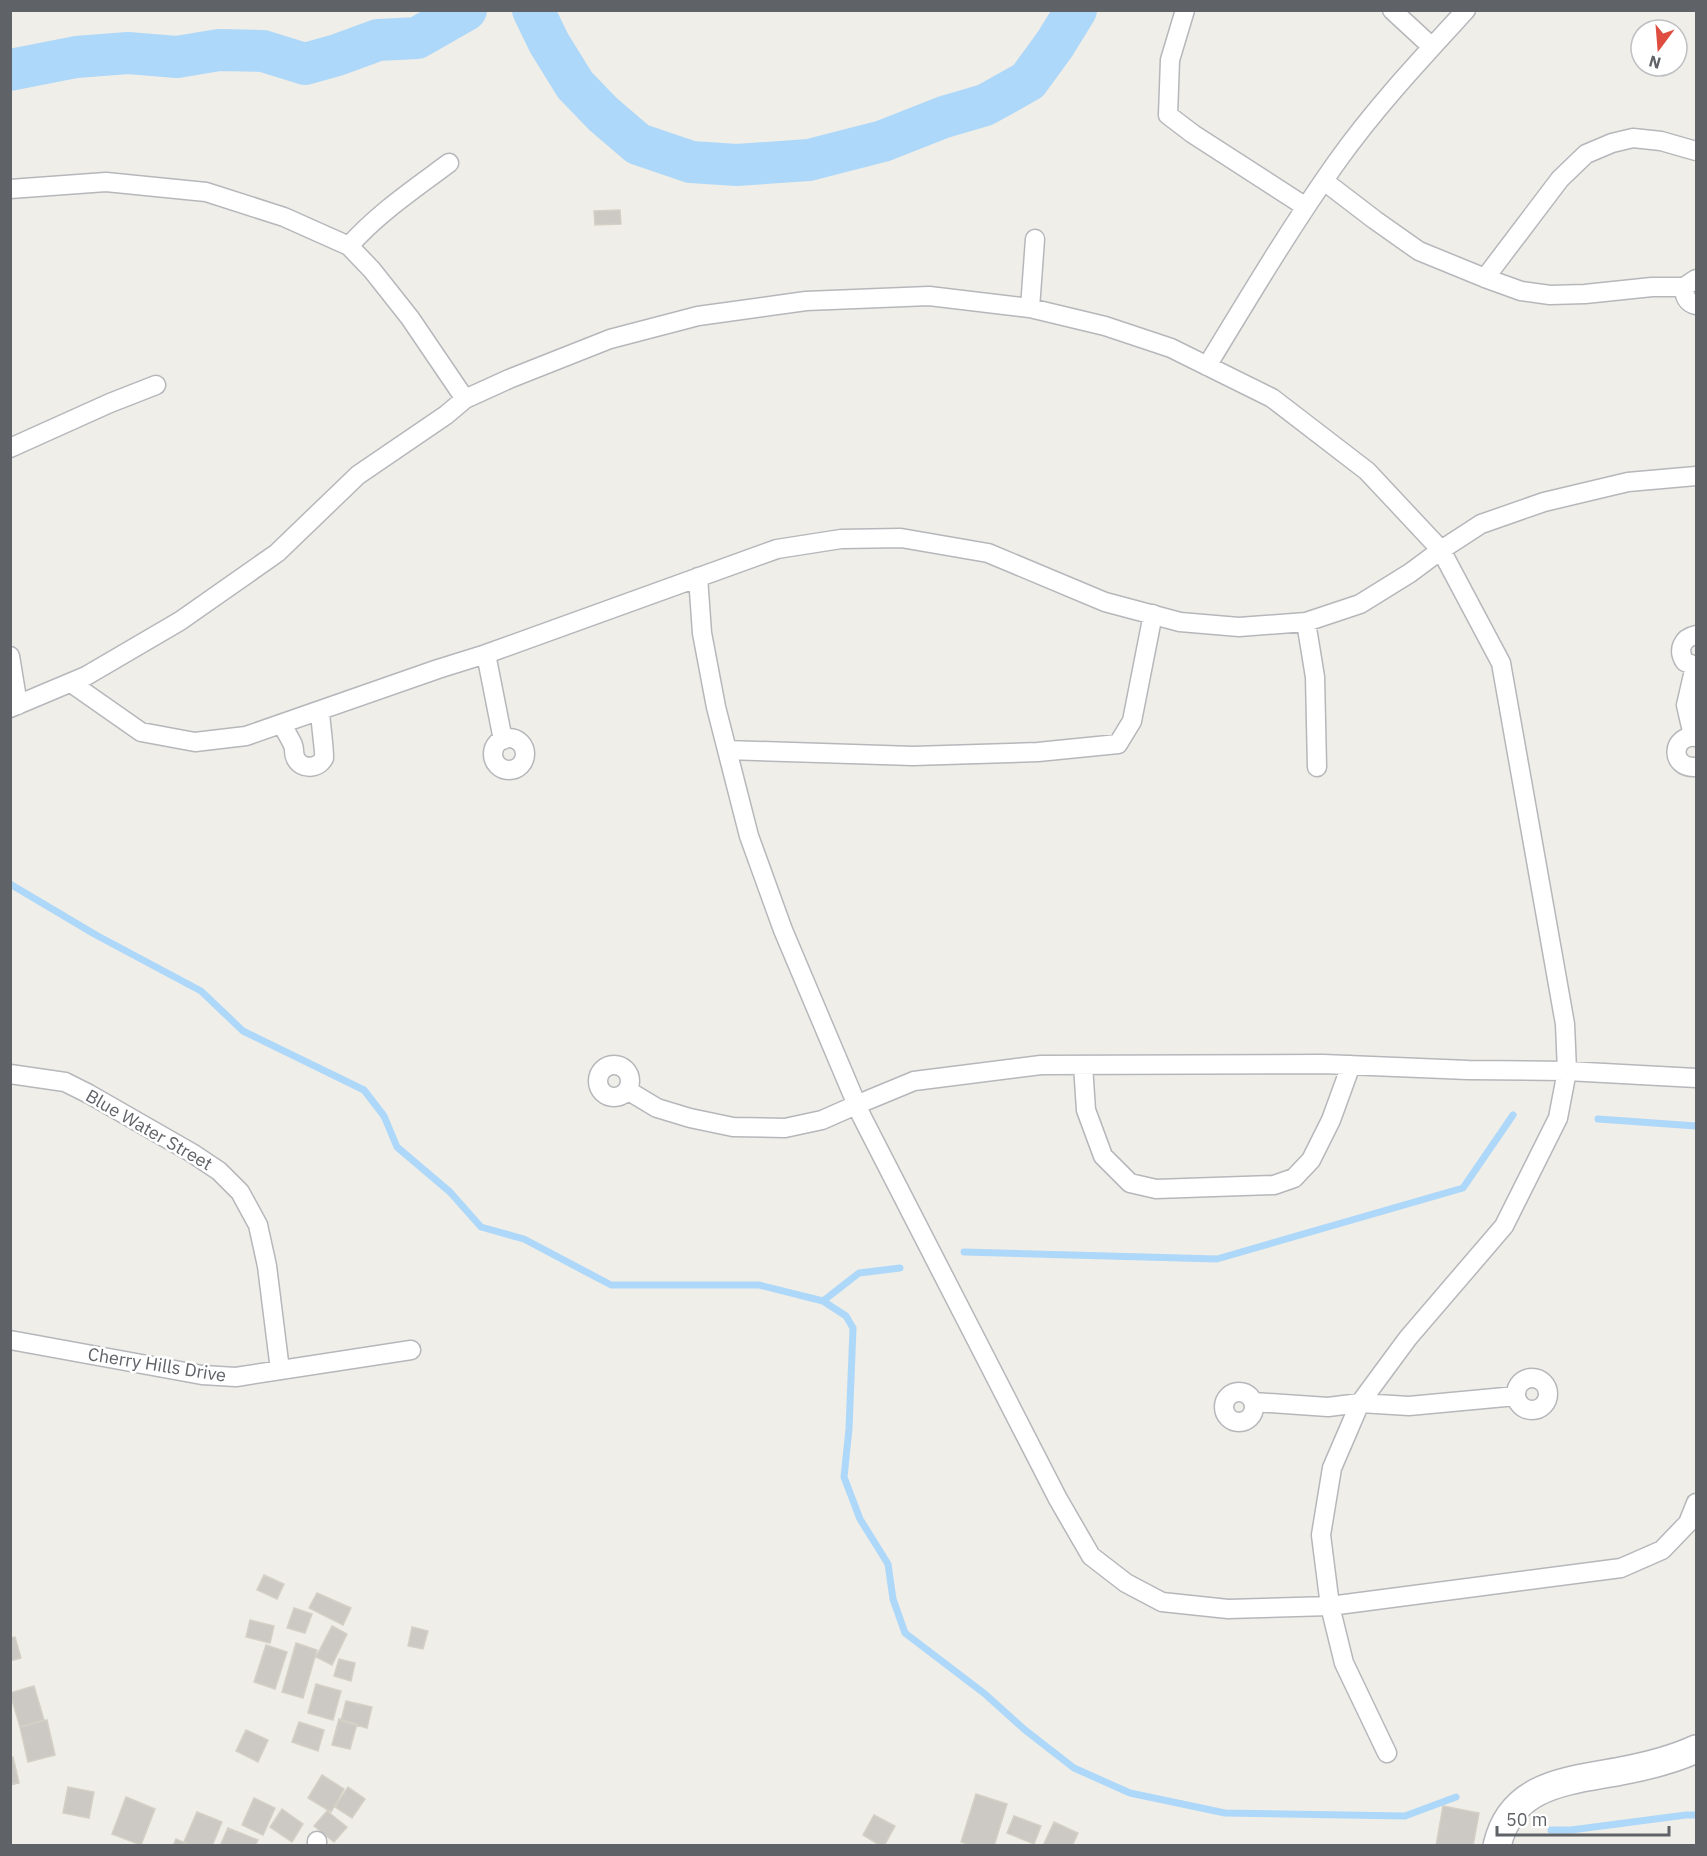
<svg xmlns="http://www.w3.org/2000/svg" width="1707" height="1856" font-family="'IBM Plex Sans',sans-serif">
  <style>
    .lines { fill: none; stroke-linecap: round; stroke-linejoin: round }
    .stream { stroke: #aed8f9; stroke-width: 7 }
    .river { stroke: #aed8f9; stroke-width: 42 }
    .building { fill: #ccc9c4; stroke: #d4d0c6; stroke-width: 1.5 }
    .street-casing { stroke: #b5b7bb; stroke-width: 21 }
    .secondary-casing { stroke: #b4b6bb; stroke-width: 30 }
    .street { stroke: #fff; stroke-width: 18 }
    .secondary { stroke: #fff; stroke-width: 27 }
    .labels { text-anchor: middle; stroke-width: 5; stroke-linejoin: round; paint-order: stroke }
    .street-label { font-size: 18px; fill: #5f6267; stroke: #fff }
  </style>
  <rect width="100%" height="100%" fill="#f0eee8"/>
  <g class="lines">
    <path class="stream" d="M10 884 96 935 201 991 243 1031 364 1090 384 1116 397 1147 450 1192 481 1227 524 1239 611 1285H759L823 1301 846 1316 853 1328 849 1429 844 1477 860 1519 888 1564 893 1599 905 1633 985 1694 1025 1730 1074 1768 1130 1793 1225 1813 1405 1816 1456 1797
      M1598 1119 1696 1126
      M964 1252 1217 1259 1463 1188 1513 1115
      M823 1301 859 1273 900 1268
      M1551 1830H1571L1686 1815H1696"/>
    <path class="river" d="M533 10 549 43 575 85 603 114 638 144 691 162 737 165 809 160 883 141 944 117 985 105 1028 81 1055 44 1076 10
      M10 70 76 57 128 53 177 57 219 50 263 51 305 64 337 55 378 40 417 38 466 10"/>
  </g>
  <path class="building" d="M620 210 621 224 595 225 594 211Z
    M264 1575 284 1584 277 1599 257 1590Z
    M317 1593 351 1608 343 1625 309 1608Z
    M294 1608 312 1614 305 1633 287 1628Z
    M250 1620 274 1626 270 1643 246 1637Z
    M332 1626 347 1634 332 1665 316 1657Z
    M412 1627 428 1631 423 1649 408 1646Z
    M15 1637 21 1658 10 1661V1638Z
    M296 1643 317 1650 303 1698 282 1692Z
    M266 1645 287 1652 275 1689 254 1682Z
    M339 1659 355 1663 351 1681 334 1676Z
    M316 1684 341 1691 333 1720 308 1713Z
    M34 1686 44 1720 20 1727 10 1693Z
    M346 1701 372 1707 367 1728 341 1721Z
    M339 1719 357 1724 350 1749 332 1745Z
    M47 1720 55 1755 28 1762 20 1727Z
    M299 1722 324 1730 318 1751 292 1742Z
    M246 1730 268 1740 258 1762 236 1751Z
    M13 1757 19 1783 10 1785V1758Z
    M322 1775 344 1789 331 1812 308 1798Z
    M68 1787 94 1792 89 1818 63 1813Z
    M348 1787 365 1799 352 1818 335 1807Z
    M976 1794 1007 1804 994 1846H972L961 1842Z
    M126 1797 155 1809 141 1845 112 1834Z
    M254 1798 275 1808 263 1835 242 1825Z
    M1443 1806 1479 1813 1473 1846H1436Z
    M282 1809 303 1824 292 1842 270 1827Z
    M327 1811 347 1827 334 1842 314 1826Z
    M197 1812 222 1822 212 1846H192L184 1842Z
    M874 1815 895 1826 884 1846H881L863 1835Z
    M1014 1816 1041 1826 1034 1844 1007 1833Z
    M1054 1822 1078 1833 1072 1846H1043Z
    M228 1828 258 1840 255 1846H220Z
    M176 1839 191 1846H173Z"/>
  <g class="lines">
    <g class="street-casing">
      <path id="street" d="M1185 10 1170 60 1168 115 1193 134 1306 207
        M1392 10 1432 47
        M1324 181 1375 220 1419 251 1485 278 1521 291 1550 295 1585 294 1652 287H1684L1696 279
        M10 189 106 182 206 192 284 217 349 246 372 270 410 318 465 399
        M349 246C377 214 414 189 449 163
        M1485 278 1560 179 1586 154 1612 143 1633 138 1661 141 1696 151
        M1684 287C1684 296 1687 303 1696 305
        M1030 308 1035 239
        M1207 366C1249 297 1290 228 1336 163 1375 108 1421 59 1466 10
        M10 448 110 403 156 385
        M698 577 702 633 716 707 749 836 783 930 862 1117 1058 1499 1091 1556 1126 1583 1162 1602 1228 1609 1330 1606 1621 1568 1662 1550 1688 1523 1696 1503
        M1306 622 1315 677 1317 767
        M1696 635C1682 638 1677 650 1685 662L1696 666
        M486 654 503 740
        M10 656 18 705
        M71 683 141 732 195 742 246 736 438 669 486 654 777 549 841 539 901 538 988 553 1105 602 1180 622 1239 627 1306 622 1360 604 1410 573 1441 550 1481 524 1544 502 1628 482 1696 476
        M10 708 86 676 180 621 277 553 358 475 446 415 465 399 509 379 610 339 698 316 806 301 929 296 1030 308 1105 326 1171 348 1272 398 1367 471 1441 550 1501 663 1565 1024 1567 1071 1558 1118 1504 1226 1408 1338 1360 1403 1332 1468 1321 1535 1330 1606 1344 1663 1387 1753
        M282 724C285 731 290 738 293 745 295 750 293 754 296 759 302 770 318 769 324 758 325 754 320 719 320 711
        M1693 736 1686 705 1695 666
        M1696 737C1671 734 1669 769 1696 767
        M493 754a16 16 0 1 1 32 0a16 16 0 1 1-32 0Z
        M727 750 913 756 1038 752 1118 744 1132 721 1153 614
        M1083 1065 1086 1110 1103 1156 1130 1183 1156 1189 1274 1185 1294 1178 1311 1160 1331 1120 1351 1065
        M598 1081a16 16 0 1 1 32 0a16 16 0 1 1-32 0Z
        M10 1074 65 1082 89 1094 192 1153 219 1171 240 1192 258 1225 267 1266 280 1370
        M627 1090 657 1108 690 1118 733 1127 785 1128 822 1120 856 1105 914 1081 1041 1065 1323 1064 1468 1070 1567 1071 1696 1078
        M10 1340 202 1375 236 1377 411 1350
        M1516 1394a16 16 0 1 1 32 0a16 16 0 1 1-32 0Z
        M1224 1407a15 15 0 1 1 30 0a15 15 0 1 1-30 0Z
        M1254 1402 1328 1407 1360 1403 1409 1406 1516 1396
        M317 1846V1841"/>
    </g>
    <g class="secondary-casing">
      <path id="secondary" d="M1497 1846C1511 1783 1569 1781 1621 1771 1648 1766 1672 1760 1696 1749"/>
    </g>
    <use href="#street" class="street"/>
    <use href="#secondary" class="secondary"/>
  </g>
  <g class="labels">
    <g class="street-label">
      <text transform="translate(149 1130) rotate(30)" y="6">Blue Water Street</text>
      <text transform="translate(157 1365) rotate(9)" y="6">Cherry Hills Drive</text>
    </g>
  </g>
  <rect width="1707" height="1856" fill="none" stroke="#5f6267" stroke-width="24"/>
  <g transform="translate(1659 48) rotate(196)"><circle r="28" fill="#ffffff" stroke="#bfc0c2" stroke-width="1.5"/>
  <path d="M0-4.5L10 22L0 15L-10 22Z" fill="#de4d40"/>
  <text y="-9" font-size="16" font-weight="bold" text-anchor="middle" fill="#5f6267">N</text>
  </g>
  <path d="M1497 1826v9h172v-9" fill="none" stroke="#5f6267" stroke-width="3"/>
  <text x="1506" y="1826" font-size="18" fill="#5f6267" stroke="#ffffff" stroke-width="4.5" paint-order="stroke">50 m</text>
</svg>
